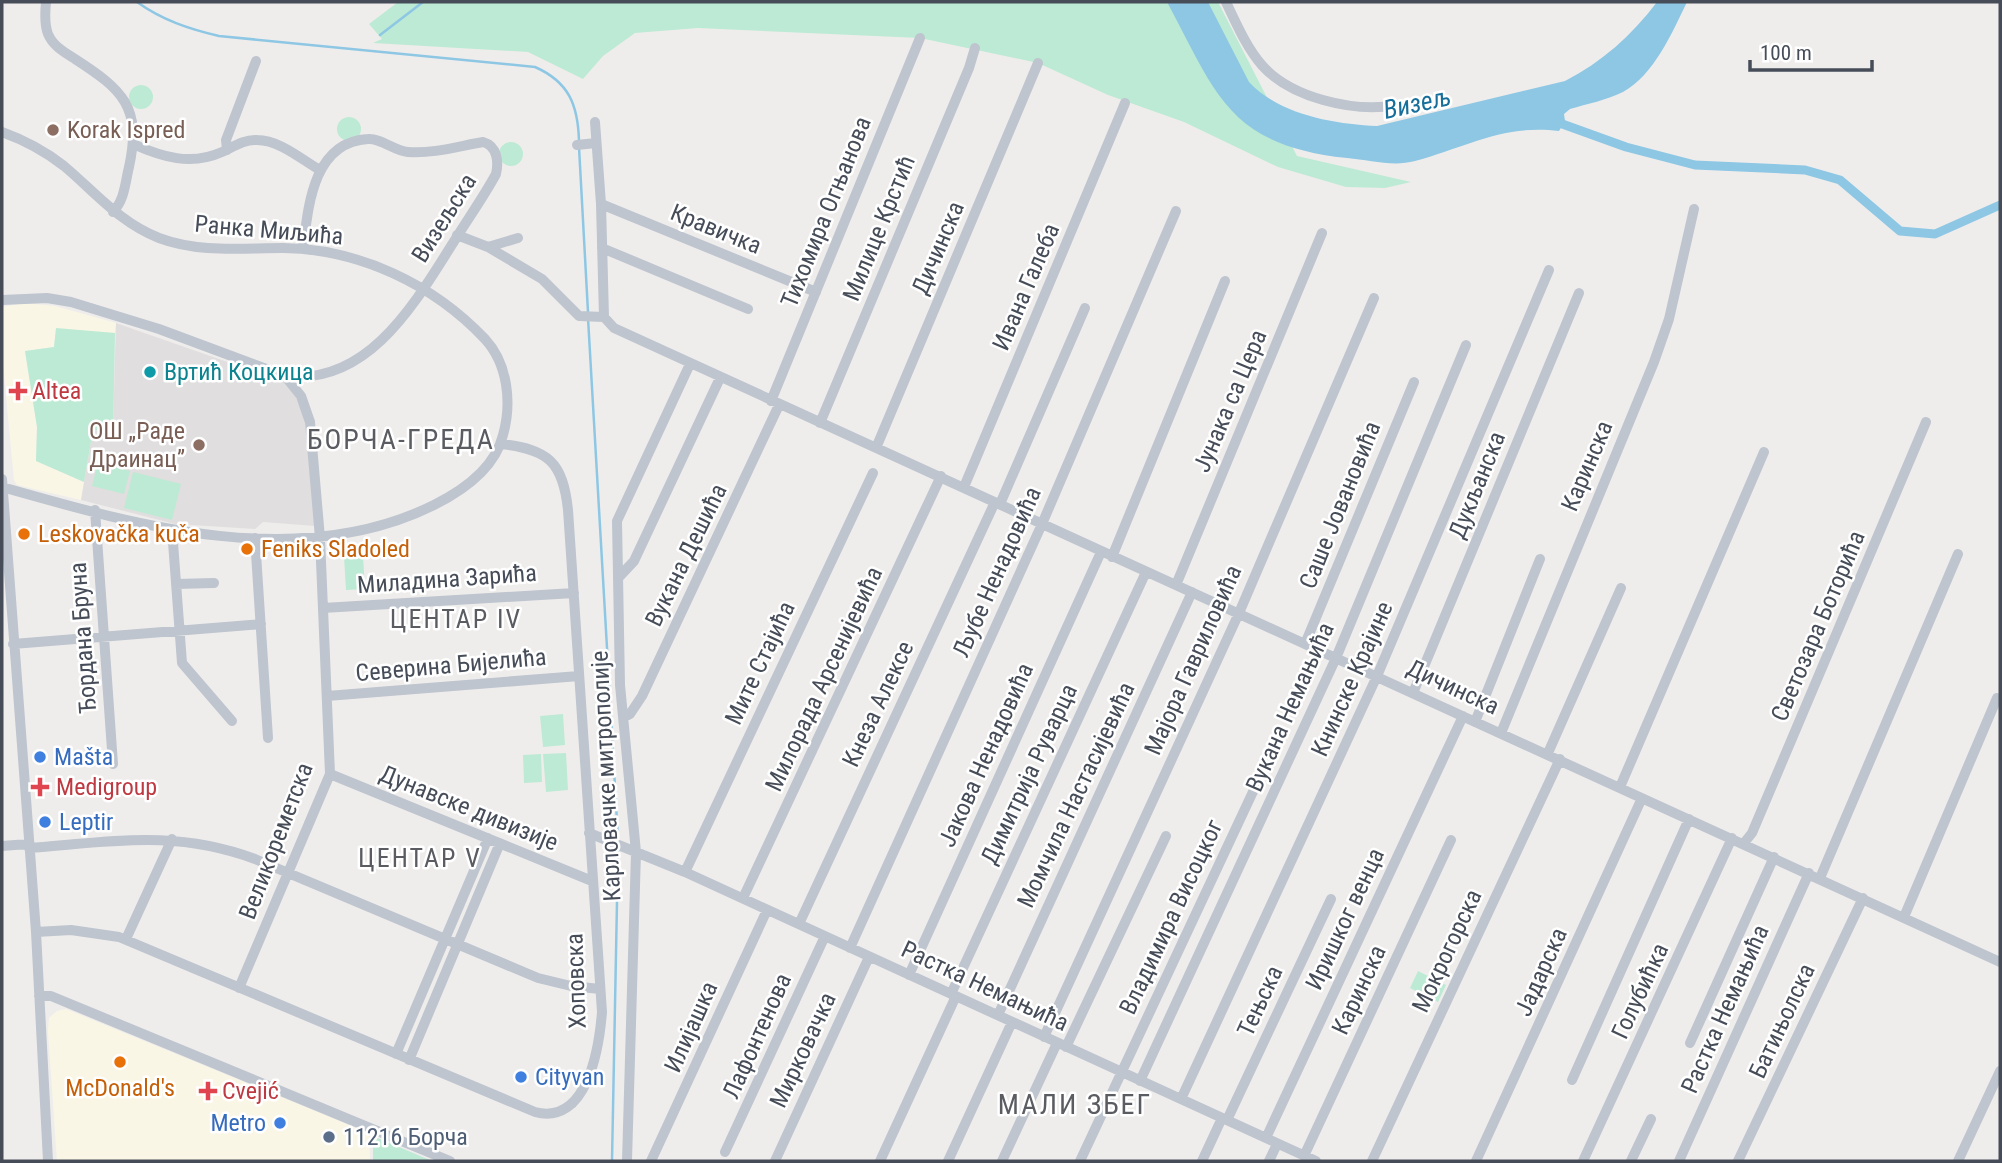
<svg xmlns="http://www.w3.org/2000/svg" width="2002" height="1163" font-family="'Roboto Condensed',sans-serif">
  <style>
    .commercial { fill: #faf6e6 }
    .education { fill: #e0dede }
    .green { fill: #bdead4 }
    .water { fill: #8ec7e4 }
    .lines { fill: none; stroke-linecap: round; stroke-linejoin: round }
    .stream { stroke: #8ec7e4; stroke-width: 2.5 }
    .canal { stroke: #8ec7e4; stroke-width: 9 }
    .minor { stroke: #bec5ce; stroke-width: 10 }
    .education-dot { fill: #8d6e63; stroke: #fff; stroke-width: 2.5 }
    .culture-dot { fill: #0f9aa8; stroke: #fff; stroke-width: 2.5 }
    .health-dot { fill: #e0444e; stroke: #fff; stroke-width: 2.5 }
    .food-dot { fill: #e8710a; stroke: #fff; stroke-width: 2.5 }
    .shop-dot { fill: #3f7fe0; stroke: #fff; stroke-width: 2.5 }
    .service-dot { fill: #5c6f8a; stroke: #fff; stroke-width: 2.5 }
    .labels { text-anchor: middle; stroke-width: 5; stroke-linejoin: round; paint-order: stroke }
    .education-label { font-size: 24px; fill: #785e54; stroke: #fff; text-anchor: start }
    .street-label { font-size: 24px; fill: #464d58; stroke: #fff }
    .culture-label { font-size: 24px; fill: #0d838f; stroke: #fff; text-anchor: start }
    .health-label { font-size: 24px; fill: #be3a42; stroke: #fff; text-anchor: start }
    .food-label { font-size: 24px; fill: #c56008; stroke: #fff; text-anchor: start }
    .shop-label { font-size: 24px; fill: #366cbe; stroke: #fff; text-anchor: start }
    .service-label { font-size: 24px; fill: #4e5e75; stroke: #fff; text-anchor: start }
    .water-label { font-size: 26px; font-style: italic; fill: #176e9a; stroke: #fff }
    .neighbourhood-label { font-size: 26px; letter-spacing: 2px; fill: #5a5c61; stroke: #fff }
    .quarter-label { font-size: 28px; letter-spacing: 2px; fill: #5a5c61; stroke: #fff }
  </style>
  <rect width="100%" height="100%" fill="#efedec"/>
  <path class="commercial" d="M24 303 55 306 116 323 115 333 56 329 54 347 25 351 37 427 36 461 84 482 81 500 17 485 14 480 2 353V307Z
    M66 1009 369 1133 370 1161H57L48 1031 49 1018 57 1011Z"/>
  <path class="education" d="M116 323 285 382 297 399 305 419 315 526 263 522 255 529 175 524 81 500 93 430 113 431Z"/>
  <path class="green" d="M398 2H1218L1297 156 1411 182 1385 188 1346 187 1278 167 1184 122 1108 95 1038 63 920 38 698 28 635 33 603 56 583 79 528 52 373 43 382 39 369 24Z
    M129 97a12 12 0 1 1 24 0a12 12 0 1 1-24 0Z
    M337 129a12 12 0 1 1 24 0a12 12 0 1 1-24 0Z
    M499 154a12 12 0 1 1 24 0a12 12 0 1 1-24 0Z
    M56 328 115 333 113 431 93 430 84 482 36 461 37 427 25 351 54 347Z
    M98 463 130 471 124 494 92 486Z
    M133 472 181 484 172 520 124 508Z
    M363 556 365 589 346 590 344 557Z
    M563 714 565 745 543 747 540 716Z
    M566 753 568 790 546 792 543 754Z
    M541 754 542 782 524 783 523 755Z
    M1418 971 1446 985 1438 1002 1410 988Z
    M373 1136 432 1161H373Z"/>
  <path class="water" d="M1167 2H1208L1249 82C1280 115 1334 124 1377 126L1565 81C1602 62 1631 36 1657 2H1687C1672 33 1654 75 1623 92 1607 100 1587 104 1570 109L1564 114 1565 121 1559 131C1503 124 1467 147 1415 161 1393 167 1370 160 1347 158 1228 145 1217 95 1167 2Z"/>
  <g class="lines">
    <path class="stream" d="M137 2C162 20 189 29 219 36L535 67C569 82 578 105 579 141
      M380 35 423 2
      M579 147 588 312
      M588 318 618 839
      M612 1161 618 850"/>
    <path class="canal" d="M1554 121 1626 147 1695 165 1805 170 1840 180 1900 231 1935 234 2000 205"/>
    <path class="minor" d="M46 2C45 12 44 24 48 34 53 46 64 52 75 59 123 90 142 107 129 167 125 183 125 199 113 212
      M1226 2C1251 55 1263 83 1323 100 1348 107 1371 110 1397 105
      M595 122 601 204 604 317 614 328 2000 962
      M2 132C24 140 45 151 64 166 95 192 120 223 159 238 199 253 241 248 283 248 359 249 433 284 485 339 508 364 512 403 503 435 495 468 464 490 434 505 299 572 139 526 2 487
      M133 144C162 157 191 166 222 152 233 147 244 139 257 140 280 140 302 160 320 170
      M577 145 596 143
      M227 150 226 140 256 61
      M601 204 816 292
      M457 235 488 247 518 238
      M488 247 542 279 579 316 604 317
      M602 248 748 309
      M2 300 47 298 71 302 159 329 285 376C368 386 415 303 453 243 467 220 483 198 496 174 499 161 497 146 483 142 459 146 433 154 408 152 394 151 381 138 368 139 312 142 308 209 303 249
      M771 401 920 38
      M820 423 969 68 975 48
      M876 448 1038 63
      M2 479 36 932 48 1161
      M964 487 1125 103
      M1000 504 1085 308
      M95 510 113 764
      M172 529 182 663 232 721
      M255 538 268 738
      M1112 557 1225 281
      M620 576 634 561 720 378
      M176 584 214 583
      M1176 585 1322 233
      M323 608 574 593
      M13 644 261 624
      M1305 644 1414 382
      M1413 693 1579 293
      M327 696 579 676
      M624 717 630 714 642 696 779 405
      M1475 722 1540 559
      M1501 733 1654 362 1669 319 1694 209
      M1548 753 1621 588
      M330 774 592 881
      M1620 787 1764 452
      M589 833 685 872 1316 1161
      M1744 843 1752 833 1926 422
      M2 846 28 844
      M29 848C111 842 174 829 255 859L538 978 571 986 600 989
      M685 872 873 473
      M1820 878 1958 554
      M743 898 941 476
      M1904 917 1997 698
      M799 924 995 502
      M36 932 71 930 119 937 535 1112C587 1126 599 1049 602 1012L568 510C563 462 548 449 501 444
      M126 939 172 839
      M850 948 1042 524 1176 211
      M909 975 1101 552
      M239 988 330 774 320 538 310 422 301 396 285 376
      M951 994 1146 572
      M39 996H51L450 1161
      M998 1015 1192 592
      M1044 1037 1239 613 1374 298
      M1690 1043 1774 857
      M1066 1047 1166 836
      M396 1054 488 838
      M409 1060 500 843
      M1572 1080 1689 819
      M1140 1081 1336 658 1466 345
      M1181 1099 1377 676 1549 270
      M1227 1120 1331 899
      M1266 1138 1463 716
      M725 1152 825 936
      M1304 1156 1451 840
      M627 1161 636 852 620 685 617 521 690 364
      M651 1161 767 910
      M775 1161 869 957
      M880 1161 956 996
      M948 1161 1012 1022
      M1002 1161 1057 1043
      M1080 1161 1258 781
      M1202 1161 1222 1118
      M1269 1161 1277 1144
      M1372 1161 1560 759
      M1476 1161 1642 798
      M1583 1161 1732 838
      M1631 1161 1651 1119
      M1679 1161 1809 873
      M1738 1161 1863 898
      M1958 1161 2000 1071"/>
  </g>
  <g class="education-dot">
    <circle cx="53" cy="130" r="7"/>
    <circle cx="199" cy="445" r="7"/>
  </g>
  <circle class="culture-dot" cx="150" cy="372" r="7"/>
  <g class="health-dot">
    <path d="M14.5 380.5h7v7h7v7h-7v7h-7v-7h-7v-7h7z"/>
    <path d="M36.5 776.5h7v7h7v7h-7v7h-7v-7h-7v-7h7z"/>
    <path d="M204.5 1080.5h7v7h7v7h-7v7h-7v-7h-7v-7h7z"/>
  </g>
  <g class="food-dot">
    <circle cx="24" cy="534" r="7"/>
    <circle cx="247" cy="549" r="7"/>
    <circle cx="120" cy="1062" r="7"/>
  </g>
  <g class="shop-dot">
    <circle cx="40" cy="757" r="7"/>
    <circle cx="45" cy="822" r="7"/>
    <circle cx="521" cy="1077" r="7"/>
    <circle cx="280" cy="1123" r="7"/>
  </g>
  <circle class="service-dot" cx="329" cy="1137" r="7"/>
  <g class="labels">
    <g class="education-label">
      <text x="67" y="138">Korak Ispred</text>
      <text x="185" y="439" text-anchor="end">ОШ „Раде<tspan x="185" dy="28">Драинац”</tspan></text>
    </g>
    <g class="street-label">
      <text transform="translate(826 212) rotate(-68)" y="8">Тихомира Огњанова</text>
      <text transform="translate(444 218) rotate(-58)" y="8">Визељска</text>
      <text transform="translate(879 228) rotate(-68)" y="8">Милице Крстић</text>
      <text transform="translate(716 229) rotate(22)" y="8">Кравичка</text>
      <text transform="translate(269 230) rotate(5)" y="8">Ранка Миљића</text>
      <text transform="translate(938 248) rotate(-67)" y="8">Дичинска</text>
      <text transform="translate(1026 287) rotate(-67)" y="8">Ивана Галеба</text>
      <text transform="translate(1230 401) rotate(-67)" y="8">Јунака са Цера</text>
      <text transform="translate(1587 466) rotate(-67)" y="8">Каринска</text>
      <text transform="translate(1477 485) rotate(-68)" y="8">Дукљанска</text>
      <text transform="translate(1340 505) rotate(-68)" y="8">Саше Јовановића</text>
      <text transform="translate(686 555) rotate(-64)" y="8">Вукана Дешића</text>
      <text transform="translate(997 572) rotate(-66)" y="8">Љубе Ненадовића</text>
      <text transform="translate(447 579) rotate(-4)" y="8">Миладина Зарића</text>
      <text transform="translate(1818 626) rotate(-67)" y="8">Светозара Боторића</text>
      <text transform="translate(83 638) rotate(-94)" y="8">Ђордана Бруна</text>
      <text transform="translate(1193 660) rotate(-66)" y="8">Мајора Гавриловића</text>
      <text transform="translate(760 663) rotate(-65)" y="8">Мите Стајића</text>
      <text transform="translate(451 665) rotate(-5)" y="8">Северина Бијелића</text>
      <text transform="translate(824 679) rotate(-65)" y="8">Милорада Арсенијевића</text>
      <text transform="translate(1352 679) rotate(-66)" y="8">Книнске Крајине</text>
      <text transform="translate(1453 687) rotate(25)" y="8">Дичинска</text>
      <text transform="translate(878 704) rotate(-65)" y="8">Кнеза Алексе</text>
      <text transform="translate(1290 707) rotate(-66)" y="8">Вукана Немањића</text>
      <text transform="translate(986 755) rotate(-66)" y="8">Јакова Ненадовића</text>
      <text transform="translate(1029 774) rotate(-65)" y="8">Димитрија Руварца</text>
      <text transform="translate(606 776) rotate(-93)" y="8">Карловачке митрополије</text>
      <text transform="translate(1076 795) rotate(-65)" y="8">Момчила Настасијевића</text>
      <text transform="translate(469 808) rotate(22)" y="8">Дунавске дивизије</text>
      <text transform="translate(276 841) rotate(-69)" y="8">Великореметска</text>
      <text transform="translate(1171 917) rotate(-65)" y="8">Владимира Висоцког</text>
      <text transform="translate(1345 919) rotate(-65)" y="8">Иришког венца</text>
      <text transform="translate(1447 951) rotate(-65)" y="8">Мокрогорска</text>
      <text transform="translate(1541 972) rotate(-66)" y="8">Јадарска</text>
      <text transform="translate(576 981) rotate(-92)" y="8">Хоповска</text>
      <text transform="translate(985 986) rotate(25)" y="8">Растка Немањића</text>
      <text transform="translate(1359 990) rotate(-65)" y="8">Каринска</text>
      <text transform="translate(1640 991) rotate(-65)" y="8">Голубићка</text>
      <text transform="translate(1260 1001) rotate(-65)" y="8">Тењска</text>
      <text transform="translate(1725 1009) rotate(-66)" y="8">Растка Немањића</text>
      <text transform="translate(1782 1021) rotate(-65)" y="8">Батињолска</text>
      <text transform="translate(691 1027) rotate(-66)" y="8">Илијашка</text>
      <text transform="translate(757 1036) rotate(-66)" y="8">Лафонтенова</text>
      <text transform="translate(803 1050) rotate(-65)" y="8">Мирковачка</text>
    </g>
    <g class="culture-label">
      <text x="164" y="380">Вртић Коцкица</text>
    </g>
    <g class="health-label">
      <text x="32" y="399">Altea</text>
      <text x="56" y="795">Medigroup</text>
      <text x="222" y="1099">Cvejić</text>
    </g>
    <g class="food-label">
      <text x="38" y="542">Leskovačka kuča</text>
      <text x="261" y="557">Feniks Sladoled</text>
      <text x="120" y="1096" text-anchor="middle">McDonald's</text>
    </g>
    <g class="shop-label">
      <text x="54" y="765">Mašta</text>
      <text x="59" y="830">Leptir</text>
      <text x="535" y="1085">Cityvan</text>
      <text x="266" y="1131" text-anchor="end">Metro</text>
    </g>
    <g class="service-label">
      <text x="343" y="1145">11216 Борча</text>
    </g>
    <g class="water-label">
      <text transform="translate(1417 103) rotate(-12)" y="9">Визељ</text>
    </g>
    <g class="neighbourhood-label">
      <text x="456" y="628">ЦЕНТАР IV</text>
      <text x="420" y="867">ЦЕНТАР V</text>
    </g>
    <g class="quarter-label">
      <text x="401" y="449">БОРЧА-ГРЕДА</text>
      <text x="1075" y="1114">МАЛИ ЗБЕГ</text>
    </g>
  </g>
  <rect width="2002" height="1163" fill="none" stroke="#464d58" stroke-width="7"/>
  <path d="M1750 60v10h122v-10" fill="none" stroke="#464d58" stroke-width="3.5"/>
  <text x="1760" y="60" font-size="21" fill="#464d58" stroke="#ffffff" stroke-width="5" paint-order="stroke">100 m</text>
</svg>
